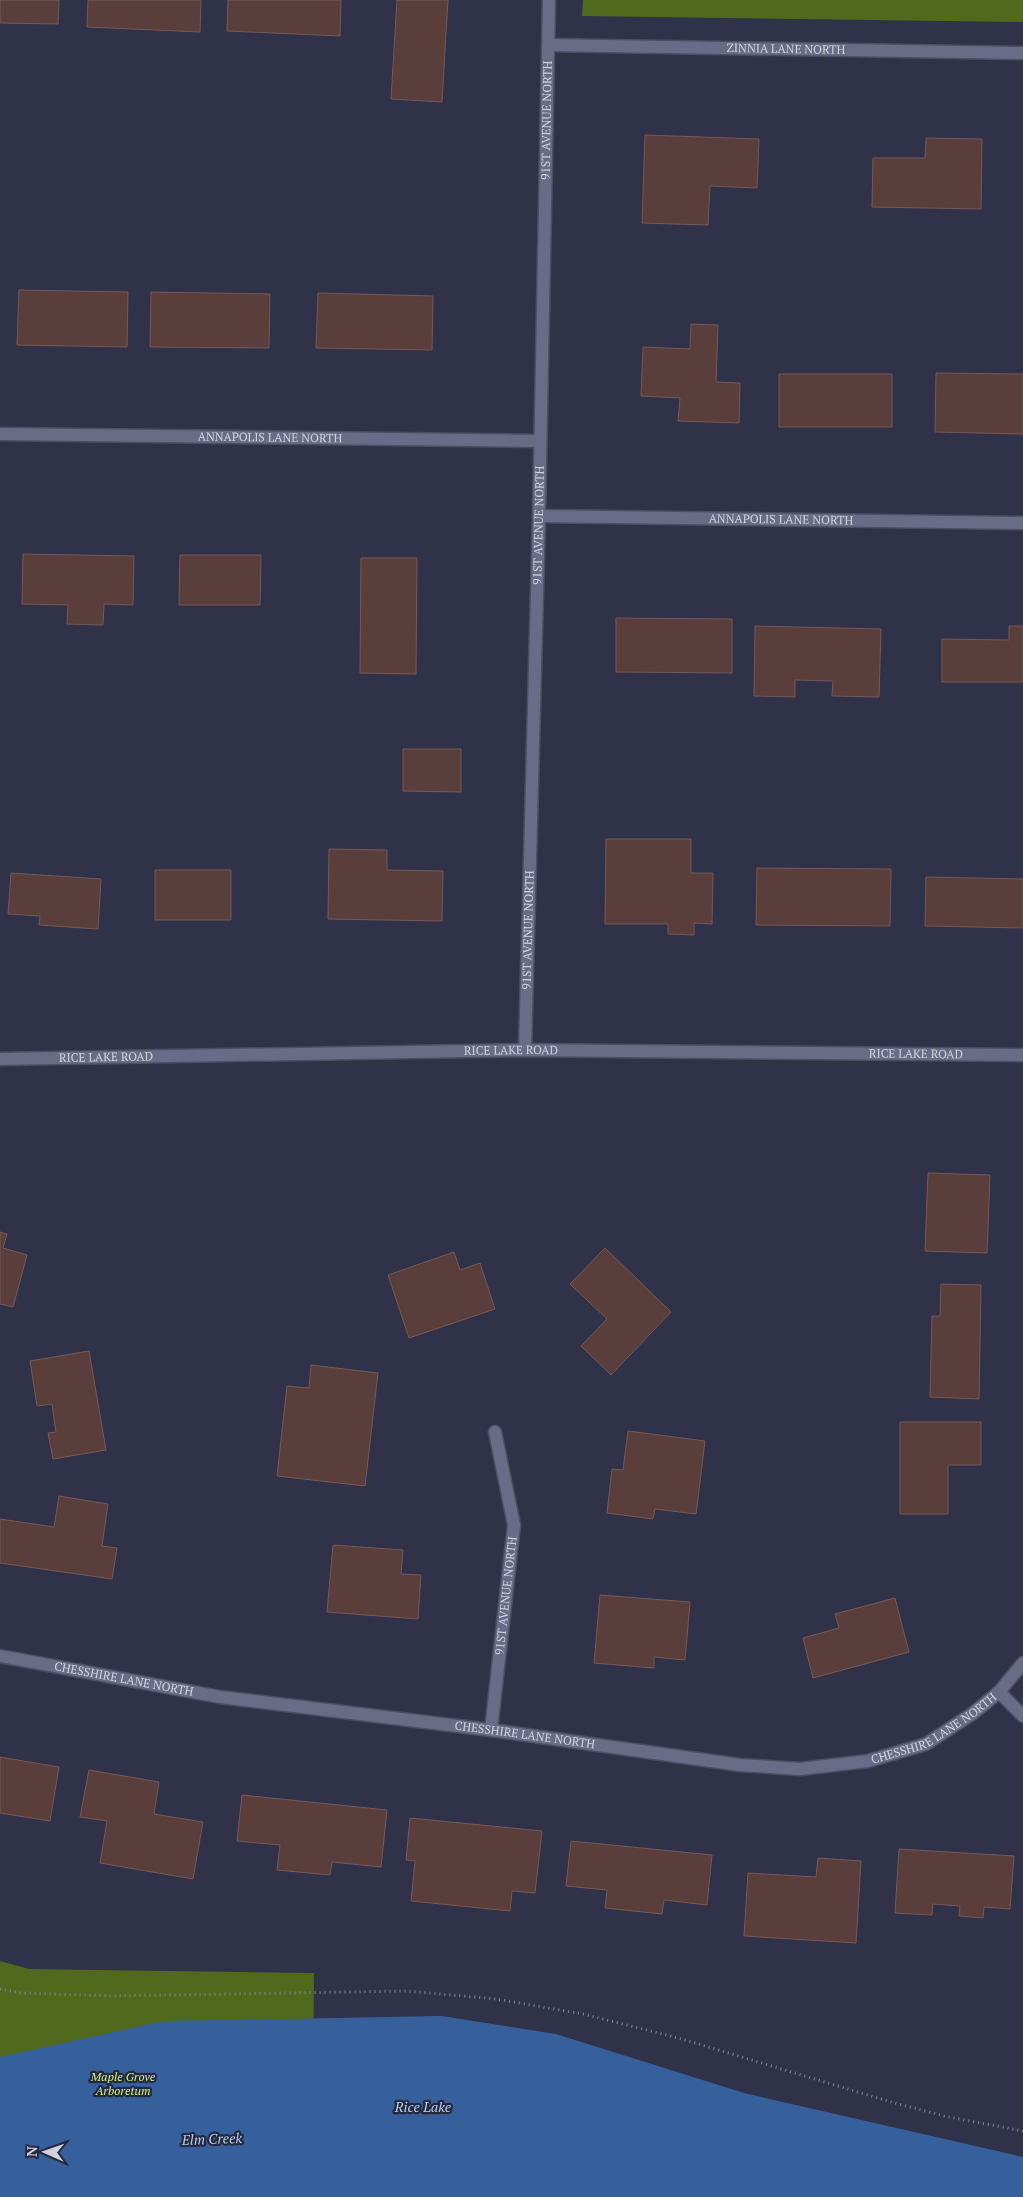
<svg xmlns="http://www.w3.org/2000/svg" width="1023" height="2197" font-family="'PT Serif',serif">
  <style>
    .green { fill: #50691c }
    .water { fill: #35609c }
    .building { fill: #5a3e3c; stroke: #775957 }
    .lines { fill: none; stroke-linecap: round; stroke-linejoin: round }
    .minor-casing { stroke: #4c4e61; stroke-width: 15 }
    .tertiary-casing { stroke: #4c4e61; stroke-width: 15 }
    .path { stroke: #848698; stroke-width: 3; stroke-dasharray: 1 4; stroke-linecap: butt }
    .minor { stroke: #696c86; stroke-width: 12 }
    .tertiary { stroke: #696c86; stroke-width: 12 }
    .labels { text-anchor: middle; stroke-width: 4.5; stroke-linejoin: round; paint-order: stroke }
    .street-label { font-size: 12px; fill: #d0d2e0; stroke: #26283e }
    .park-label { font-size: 12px; font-style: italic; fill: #ccf289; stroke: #26283e }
    .water-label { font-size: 14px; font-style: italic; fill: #b5cef0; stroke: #26283e }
  </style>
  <rect width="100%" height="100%" fill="#303249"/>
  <path class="green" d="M583 0H1023V22L582 16Z
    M0 1961 29 1969 314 1973 312 2197H0Z"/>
  <path class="water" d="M442 2016 556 2034 744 2093 1023 2157V2197H0V2057L164 2021Z"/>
  <path class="building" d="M0 0H59L58 24 0 23Z
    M88 0H201L200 32 87 27Z
    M228 0H341L340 36 227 31Z
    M397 0H448L442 102 391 99Z
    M645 135 759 139 757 188 710 186 708 225 642 223Z
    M926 138 982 139 981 209 872 207 873 158H925Z
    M19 290 128 292 127 347 17 345Z
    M151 292 270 294 269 348 150 347Z
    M318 293 433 296 432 350 316 348Z
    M691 324 718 325 716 382 740 383 739 423 678 421 680 398 641 396 643 347 690 349Z
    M936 373 1023 374V434L935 432Z
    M779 374H892V427H779Z
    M23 554 134 556 133 605 104 604 103 625 67 624 68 605 22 604Z
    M180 555H261L260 605H179Z
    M361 558H417L416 674 360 673Z
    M616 618 732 619V673L616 672Z
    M755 626 881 629 879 697 832 696 833 681 795 680V697L754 696Z
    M1009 626H1023V682H942V639L1009 640Z
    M403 749H461V792L403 791Z
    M606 839H691V873H713L712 924 694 923V935L668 934V924H605Z
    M329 849 387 850V870L443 871 442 921 328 919Z
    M757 868 891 869 890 926 756 925Z
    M155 870H231V920H155Z
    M11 873 101 879 98 929 39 925 40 916 8 914Z
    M926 877 1023 879V928L925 926Z
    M928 1173 990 1175 987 1253 925 1251Z
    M0 1232 7 1234 3 1248 27 1255 13 1307 0 1304Z
    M605 1248 671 1312 611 1375 581 1346 607 1319 570 1284Z
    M454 1252 460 1270 480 1263 495 1309 409 1338 388 1275Z
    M941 1284 981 1285 979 1399 930 1397 932 1316H940Z
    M89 1351 106 1450 53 1459 48 1433 56 1432 52 1404 37 1406 30 1361Z
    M311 1365 378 1373 365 1486 277 1476 287 1386 309 1388Z
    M900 1422H981V1465H948V1514H900Z
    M628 1431 705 1441 696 1514 655 1509 653 1519 607 1513 612 1469 623 1470Z
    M59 1496 108 1504 102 1546 117 1548 112 1579 0 1563V1519L54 1527Z
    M333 1545 403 1550 401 1574 421 1575 418 1619 327 1612Z
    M600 1595 690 1602 685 1660 654 1657V1668L594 1663Z
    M895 1598 909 1652 813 1678 803 1638 839 1628 835 1614Z
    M0 1757 59 1767 50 1821 0 1813Z
    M89 1770 159 1782 154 1814 203 1822 193 1879 100 1863 107 1821 80 1817Z
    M242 1795 387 1810 381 1867 332 1862 330 1875 277 1870 280 1845 237 1841Z
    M410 1818 542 1831 535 1893 512 1891 510 1911 411 1901 415 1861 406 1860Z
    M571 1841 712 1855 707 1905 664 1900 662 1914 605 1908 607 1890 566 1886Z
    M899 1849 1014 1856 1010 1909 984 1907 983 1918 959 1916 960 1906 933 1904 932 1915 895 1913Z
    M818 1858 861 1861 856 1943 744 1936 748 1873 816 1877Z"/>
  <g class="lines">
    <g class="minor-casing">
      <g id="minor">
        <path id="s1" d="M548 45 1023 53"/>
        <path id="s2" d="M0 434 539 441"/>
        <path id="s3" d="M539 516 1023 523"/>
        <path id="s4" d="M525 1050 539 516 549 0"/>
        <path id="s5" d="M0 1656 220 1697 491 1730 740 1765 800 1769 868 1761 926 1744 972 1714 999 1692 1023 1663"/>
        <path d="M999 1692 1023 1716"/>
        <path id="s6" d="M491 1730 514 1525 495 1432"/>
      </g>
    </g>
    <g class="tertiary-casing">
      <g id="tertiary">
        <path id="s7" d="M0 1059 525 1050 1023 1055"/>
      </g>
    </g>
    <path class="path" d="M0 1989 21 1993 112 1996 406 1991 496 1999 583 2014 682 2039 891 2102 944 2116 1023 2131"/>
    <use href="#minor" class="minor"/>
    <use href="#tertiary" class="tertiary"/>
  </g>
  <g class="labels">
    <g class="street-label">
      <text dy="4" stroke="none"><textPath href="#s1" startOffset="238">ZINNIA LANE NORTH</textPath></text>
      <text dy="4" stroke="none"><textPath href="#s4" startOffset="930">91ST AVENUE NORTH</textPath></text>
      <text dy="4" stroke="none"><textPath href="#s2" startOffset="270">ANNAPOLIS LANE NORTH</textPath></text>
      <text dy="4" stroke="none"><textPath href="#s3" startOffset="242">ANNAPOLIS LANE NORTH</textPath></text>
      <text dy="4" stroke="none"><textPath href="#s4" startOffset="525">91ST AVENUE NORTH</textPath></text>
      <text dy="4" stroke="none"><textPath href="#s4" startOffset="120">91ST AVENUE NORTH</textPath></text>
      <text dy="4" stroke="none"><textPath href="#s7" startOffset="511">RICE LAKE ROAD</textPath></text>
      <text dy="4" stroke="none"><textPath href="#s7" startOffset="916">RICE LAKE ROAD</textPath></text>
      <text dy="4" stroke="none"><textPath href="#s7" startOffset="106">RICE LAKE ROAD</textPath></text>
      <text dy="4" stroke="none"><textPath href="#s6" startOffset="135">91ST AVENUE NORTH</textPath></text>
      <text dy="4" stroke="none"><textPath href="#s5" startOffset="126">CHESSHIRE LANE NORTH</textPath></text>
      <text dy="4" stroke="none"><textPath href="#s5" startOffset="951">CHESSHIRE LANE NORTH</textPath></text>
      <text dy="4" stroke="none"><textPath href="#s5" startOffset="531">CHESSHIRE LANE NORTH</textPath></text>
    </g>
    <g class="park-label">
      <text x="123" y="2081">Maple Grove<tspan x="123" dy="14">Arboretum</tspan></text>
    </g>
    <g class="water-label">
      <text x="423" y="2112">Rice Lake</text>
      <text transform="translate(212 2139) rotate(-2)" y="5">Elm Creek</text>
    </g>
  </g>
  <g transform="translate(45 2152) rotate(272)" stroke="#26283e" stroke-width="4" paint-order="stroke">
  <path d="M0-4L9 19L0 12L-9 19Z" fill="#d0d2e0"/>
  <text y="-8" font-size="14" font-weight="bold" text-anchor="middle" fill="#d0d2e0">N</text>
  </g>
</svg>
